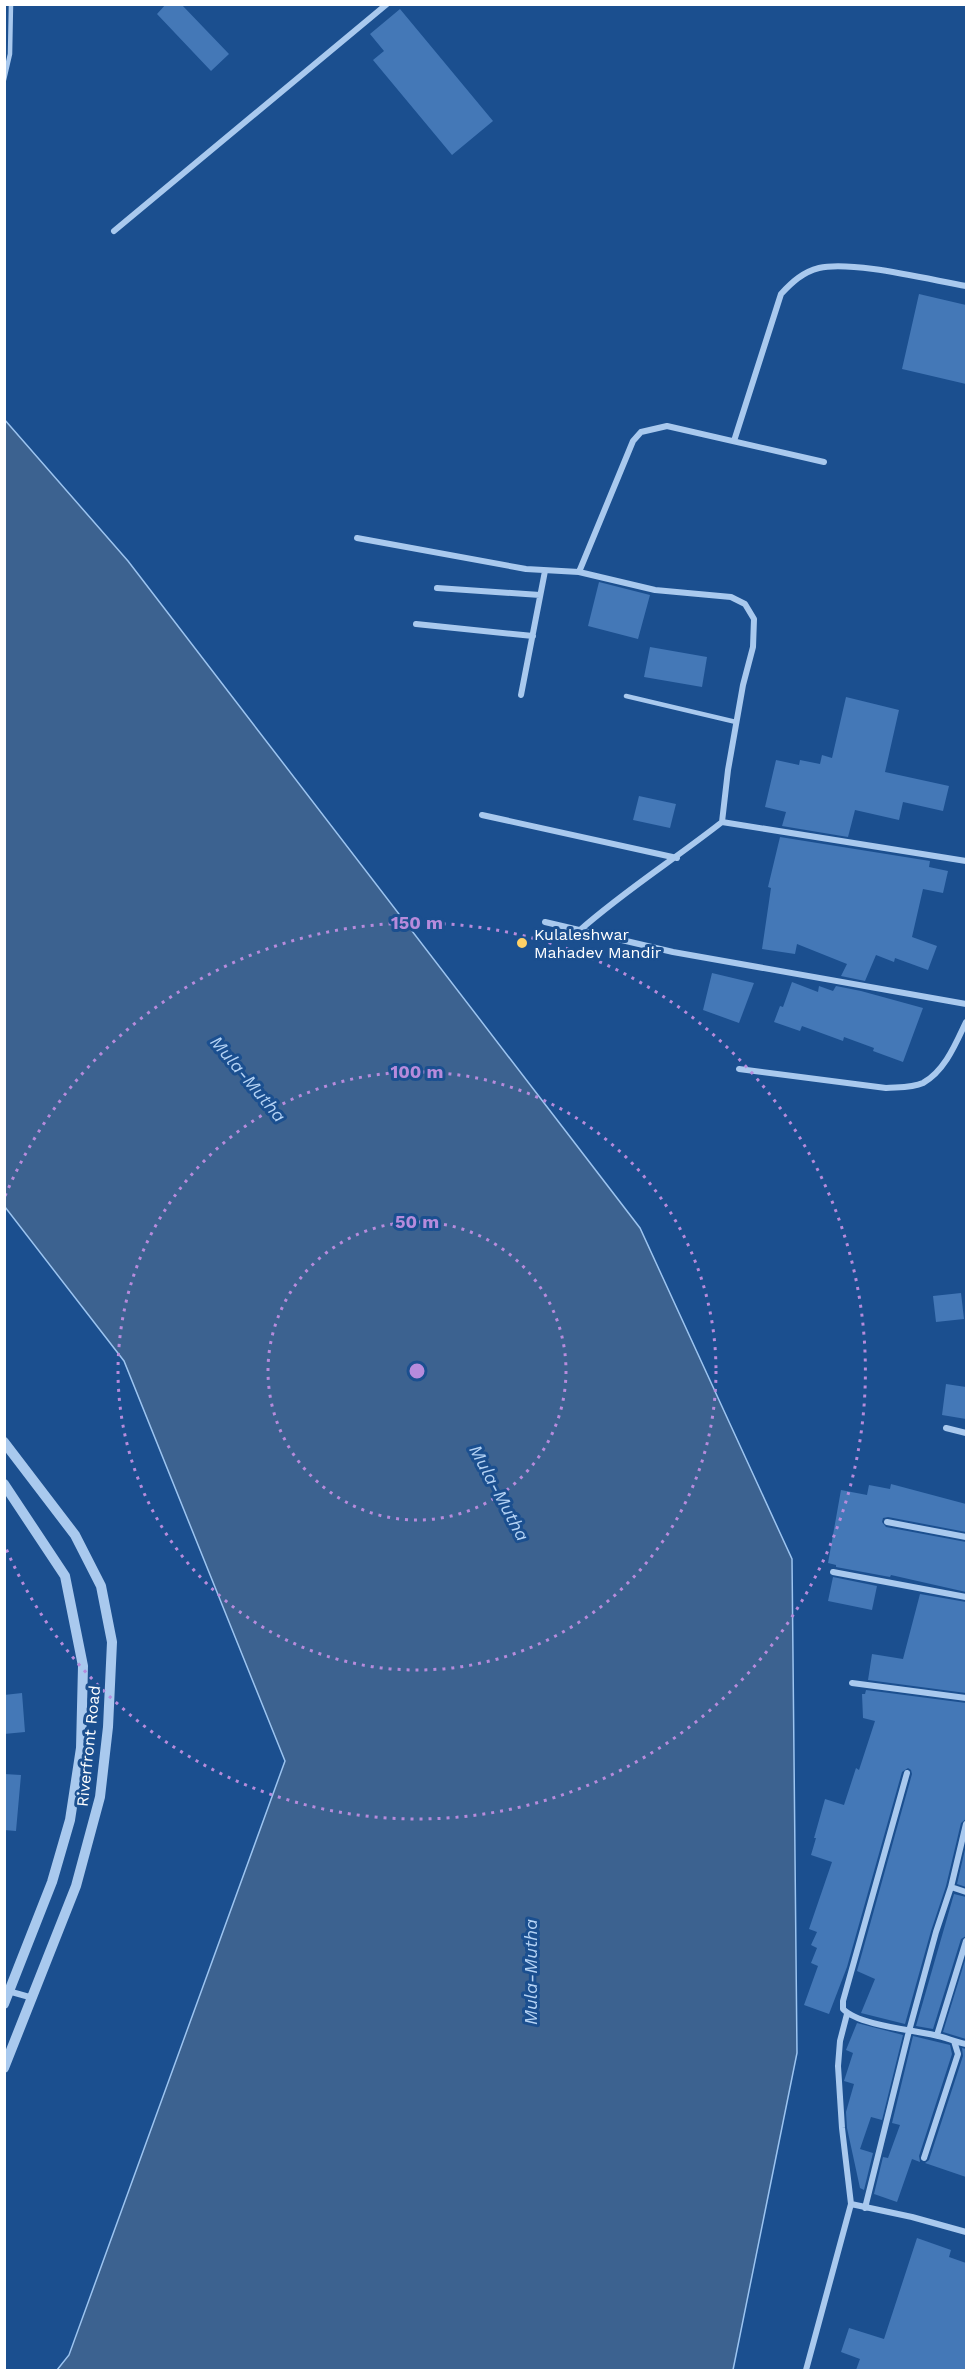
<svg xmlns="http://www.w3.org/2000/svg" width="971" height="2375" font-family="'Work Sans',sans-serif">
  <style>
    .water { fill: #3c6290; stroke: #9cc4f0; stroke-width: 1.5 }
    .building { fill: #4478b7 }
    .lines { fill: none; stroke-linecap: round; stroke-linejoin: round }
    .service { stroke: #a9c9ee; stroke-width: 4.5 }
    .minor { stroke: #a9c9ee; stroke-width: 6 }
    .tertiary { stroke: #a9c9ee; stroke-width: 10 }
    .ring { fill: none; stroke: #b68bdc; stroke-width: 3; stroke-dasharray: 3 6 }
    .poi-dot { fill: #ffd166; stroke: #1b4f8f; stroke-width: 2 }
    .labels { text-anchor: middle; stroke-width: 6; stroke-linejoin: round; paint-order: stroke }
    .poi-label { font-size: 16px; fill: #fff; stroke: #1b4f8f; text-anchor: start }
    .street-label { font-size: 16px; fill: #fff; stroke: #1b4f8f }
    .water-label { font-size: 18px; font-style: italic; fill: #b5d3f5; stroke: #1b4f8f }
    .centre { fill: #b68bdc; stroke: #1b4f8f; stroke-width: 3 }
    .ring-label { font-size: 18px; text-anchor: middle; font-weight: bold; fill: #b68bdc; stroke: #1b4f8f; stroke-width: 6; stroke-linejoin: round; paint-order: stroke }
  </style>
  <rect width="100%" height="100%" fill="#1b4f8f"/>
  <path class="water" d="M4 419 128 561 640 1228 792 1559 797 2053 733 2370H57L69 2355 285 1761 124 1361 5 1207Z"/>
  <path class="building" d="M166 4H181L229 54 211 71 157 14Z
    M400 9 493 121 452 155 373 60 384 51 370 34Z
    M919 294 966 305V384L902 369Z
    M599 582 650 595 638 639 588 626Z
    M650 647 707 657 702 687 644 677Z
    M846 697 899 710 885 772 949 786 943 811 903 802 899 820 855 810 848 837 782 826 786 812 765 807 776 760 799 765 800 760 820 764 822 755 832 758Z
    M639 796 676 804 670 828 633 820Z
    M780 837 930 861 929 867 948 871 943 893 923 889 912 937 937 946 928 970 895 958 894 962 876 955 865 981 841 976 847 964 797 944 795 954 762 949 771 888 768 887Z
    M712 973 754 983 739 1023 703 1010Z
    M792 982 818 992 819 986 833 991 836 986 861 991 923 1008 903 1062 873 1051 874 1048 844 1037 843 1041 802 1026 800 1031 774 1022 780 1006 783 1007Z
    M961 1293 964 1319 936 1322 933 1296Z
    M946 1384 966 1387V1419L942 1415Z
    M891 1484 966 1504V1532L888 1517 883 1518 882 1522 886 1527 966 1542V1592L891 1575 890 1577 836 1567V1565L828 1563 841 1490 867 1495 869 1485 890 1489Z
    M833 1577 877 1586 872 1610 828 1601Z
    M920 1594 966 1602V1693L868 1680 872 1654 903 1659Z
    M866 1690 966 1703V1819L961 1823 946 1886 931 1931 905 2024 861 2013 875 1979 857 1971 912 1774 911 1770 908 1768 902 1772 847 1967 829 2014 804 2005 818 1966 811 1963 817 1948 811 1945 817 1932 809 1929 832 1862 811 1855 816 1838H814L825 1799 844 1805 856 1768 859 1770 875 1721 863 1718 862 1694H865Z
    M22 1693 25 1732 4 1734V1695Z
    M4 1774 21 1775 16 1831 4 1830Z
    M966 1845V1887L957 1884Z
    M954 1894 966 1897V1936L961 1939 933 2029 916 2026Z
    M966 1957V2039L943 2032Z
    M857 2023 903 2035 882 2120 871 2117 860 2149 873 2153 864 2190 860 2188 847 2128 846 2112 854 2084 844 2081 853 2053 846 2050Z
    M913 2036 950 2045 952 2054 919 2156 920 2162 912 2159 897 2202 874 2194 883 2157 888 2158 900 2125 892 2123Z
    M962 2048 966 2049V2177L925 2163 929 2160 963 2056Z
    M917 2238 951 2250 949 2257 966 2263V2370H856L860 2359 841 2352 849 2328 884 2339Z"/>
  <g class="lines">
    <path class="service" d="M4 80 10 54 11 4
      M626 696 736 722"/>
    <path class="minor" d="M114 231 387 4
      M734 441 781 294C792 282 803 272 819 268 851 260 931 280 966 286
      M357 538 526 569 579 572 655 590 731 597 745 604 754 619 753 647 743 685 728 770 722 822
      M579 572 633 441 641 432 667 426 824 462
      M437 588 540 595
      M416 624 533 636
      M521 695 545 571
      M482 815 677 858
      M545 922 673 952 966 1004
      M579 931C624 891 675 859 722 822L966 861
      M739 1069 886 1088C898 1087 912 1088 923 1083 945 1071 956 1043 966 1022
      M946 1428 966 1433
      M887 1522 966 1537
      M833 1572 966 1597
      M852 1683 966 1698
      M907 1773 843 2001V2009C858 2025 912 2030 934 2035 945 2037 955 2042 966 2044
      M951 1887 966 1892
      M8 1991 33 1998
      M937 2035 966 1941
      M924 2158 958 2054 954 2041
      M851 2204 912 2217 966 2232
      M865 2208 909 2031 936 1932 951 1887 966 1824
      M806 2370 851 2204 842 2128 838 2066 840 2041 847 2014"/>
    <path class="tertiary" d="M4 1442 75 1535 101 1586 112 1642 108 1727 100 1797 76 1886 4 2068
      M4 1484 65 1576 83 1666 81 1748 70 1820 52 1882 4 2004"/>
  </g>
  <g class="ring">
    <circle cx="417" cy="1371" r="149"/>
    <circle cx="417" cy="1371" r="299"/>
    <path d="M5 1196A448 448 0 1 1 5 1546"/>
  </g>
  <circle class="poi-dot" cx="522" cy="943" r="6"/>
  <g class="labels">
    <g class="poi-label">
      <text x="534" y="940">Kulaleshwar<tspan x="534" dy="18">Mahadev Mandir</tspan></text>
    </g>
    <g class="street-label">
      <text transform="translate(88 1746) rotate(-84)" y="6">Riverfront Road</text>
    </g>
    <g class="water-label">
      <text transform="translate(248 1079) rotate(50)" y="6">Mula-Mutha</text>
      <text transform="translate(499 1493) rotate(62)" y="6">Mula-Mutha</text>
      <text transform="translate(531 1972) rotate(-90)" y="6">Mula-Mutha</text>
    </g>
  </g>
  <circle cx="417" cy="1371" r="9" class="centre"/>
  <g class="ring-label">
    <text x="417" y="929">150 m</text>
    <text x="417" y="1078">100 m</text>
    <text x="417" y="1228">50 m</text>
  </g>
  <rect width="971" height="2375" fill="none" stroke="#ffffff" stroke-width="12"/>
</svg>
